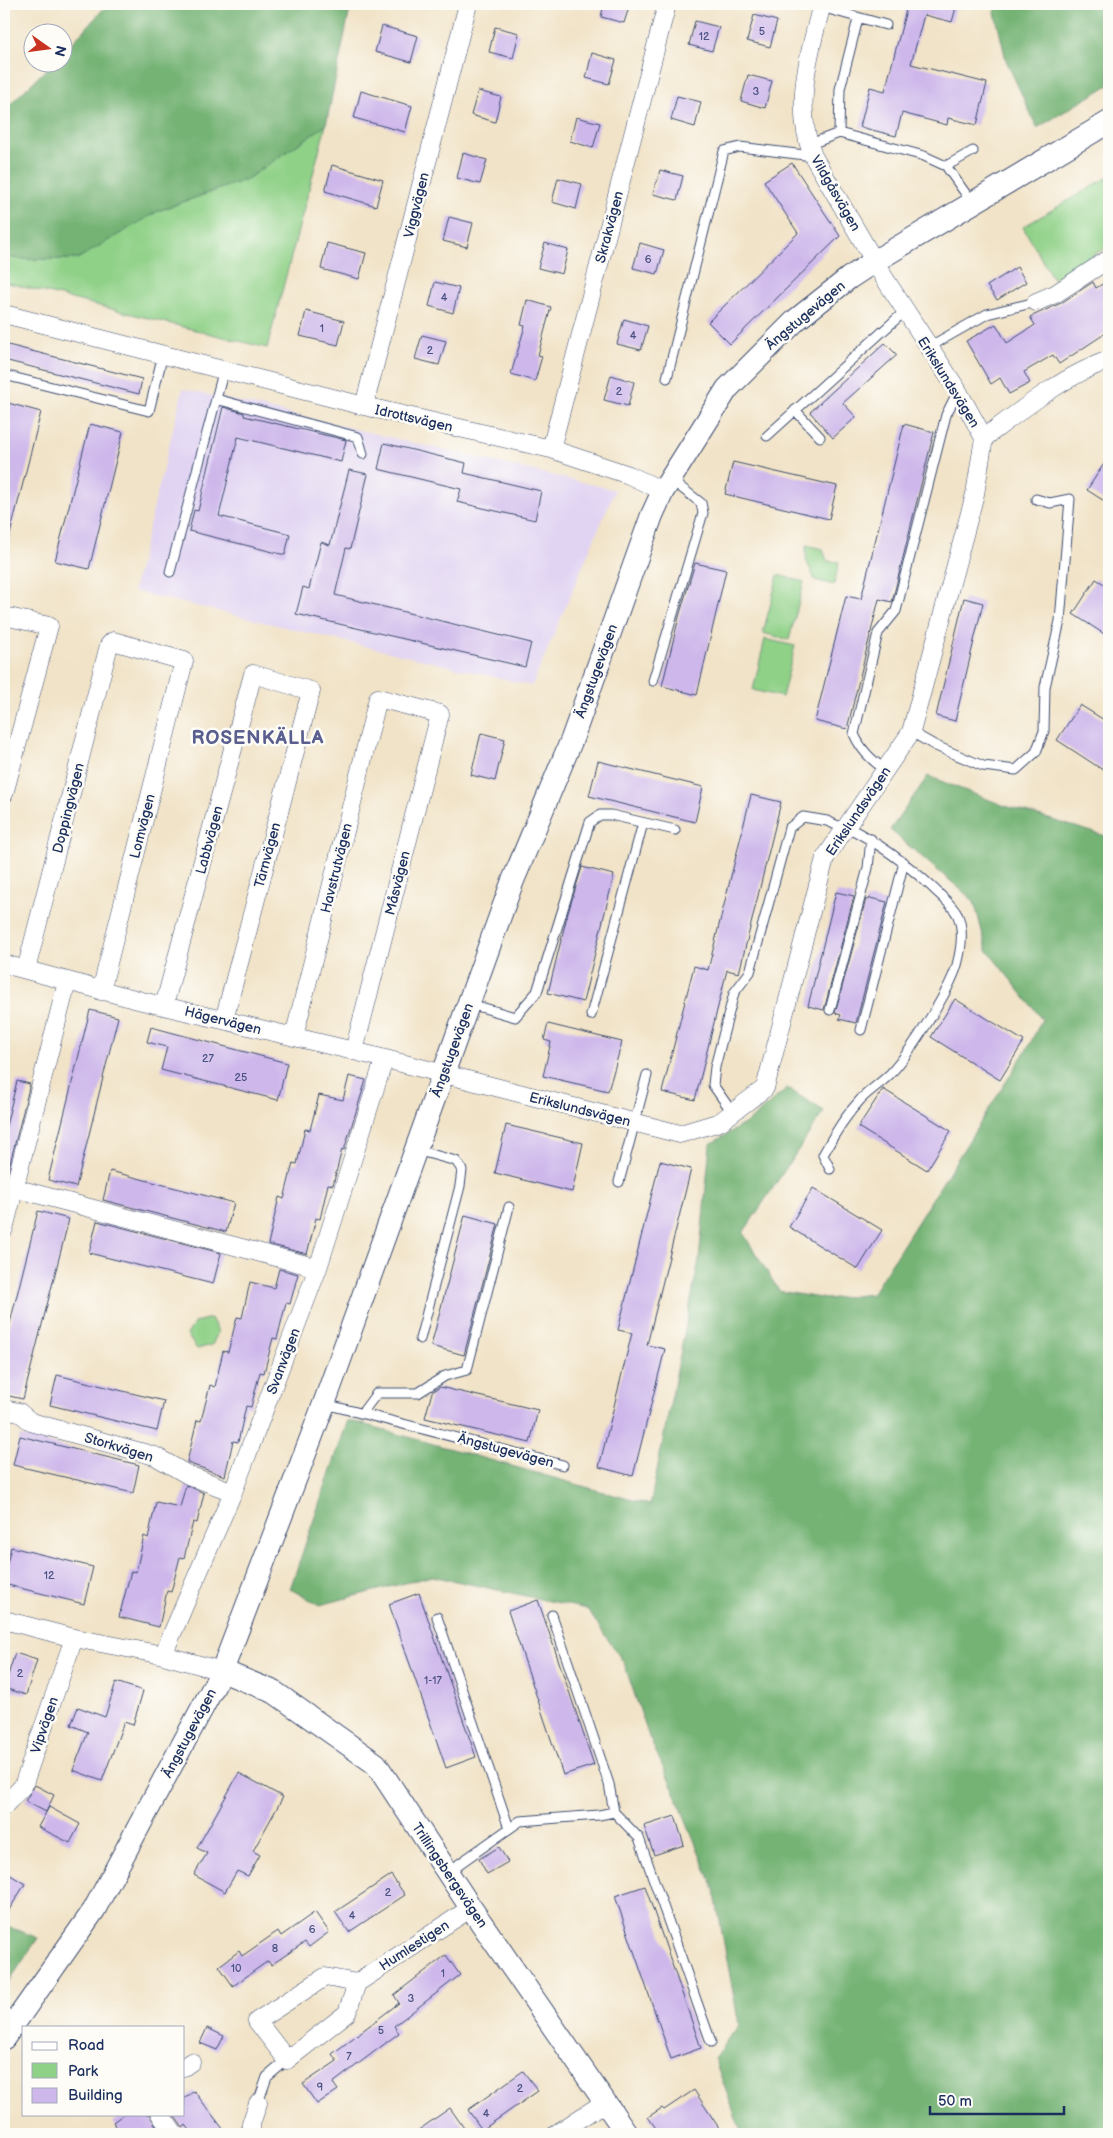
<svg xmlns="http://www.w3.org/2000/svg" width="1113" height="2138" font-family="'Balsamiq Sans',sans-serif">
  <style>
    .built { fill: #e1d4f3 }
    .green { fill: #90d188; stroke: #568073 }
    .forest { fill: #74b374; stroke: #487169 }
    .building { fill: #ceb8eb }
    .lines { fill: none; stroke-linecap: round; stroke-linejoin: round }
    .service-casing { stroke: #3b4a6e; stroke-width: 11 }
    .minor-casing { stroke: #3b4a6e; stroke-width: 19 }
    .tertiary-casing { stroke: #3b4a6e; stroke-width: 24 }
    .service { stroke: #fff; stroke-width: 9 }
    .minor { stroke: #fff; stroke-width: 18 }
    .tertiary { stroke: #fff; stroke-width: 22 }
    .labels { text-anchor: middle; stroke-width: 5; stroke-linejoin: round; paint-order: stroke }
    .number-label { font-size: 11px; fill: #485181 }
    .street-label { font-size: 14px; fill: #1b2f5e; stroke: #fdfcf7 }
    .district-label { font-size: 19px; font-weight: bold; letter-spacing: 1px; fill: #5a5f8f; stroke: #fdfcf7 }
  </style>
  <rect width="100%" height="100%" fill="#fdfcf7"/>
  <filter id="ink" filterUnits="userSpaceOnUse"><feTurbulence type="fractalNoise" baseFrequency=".02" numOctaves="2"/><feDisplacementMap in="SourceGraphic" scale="10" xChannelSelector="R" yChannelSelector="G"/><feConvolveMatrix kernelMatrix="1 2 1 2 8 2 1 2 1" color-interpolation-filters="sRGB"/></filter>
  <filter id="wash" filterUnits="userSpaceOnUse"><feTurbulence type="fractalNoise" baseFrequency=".0096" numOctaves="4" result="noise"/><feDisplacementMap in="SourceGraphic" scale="20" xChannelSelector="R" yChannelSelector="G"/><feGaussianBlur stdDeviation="1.12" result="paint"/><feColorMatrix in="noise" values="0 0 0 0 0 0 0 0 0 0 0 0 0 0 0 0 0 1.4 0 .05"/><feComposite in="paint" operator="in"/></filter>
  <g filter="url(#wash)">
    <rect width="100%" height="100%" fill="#f1e3c7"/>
    <path class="built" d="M183 389 615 490 532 686 133 591Z"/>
    <path class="green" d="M326 125 267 348 4 282V256L20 259H77L158 211 247 179Z
      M1108 177 1109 246 1053 279 1023 227Z
      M806 545 823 549 827 561 839 562 834 585 815 580 806 560Z
      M778 575 804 582 789 640 763 633Z
      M765 639 795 646 782 697 753 690Z
      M211 1318 218 1332 212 1345 197 1349 187 1335 195 1322Z"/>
    <path class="forest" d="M108 4H351L326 125 247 179 158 211 77 259H20L4 256V110L53 63 62 62 63 53Z
      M993 4H1109V85L1037 128 1006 60Z
      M928 776 1005 806 1109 837V2134H742L714 2058 739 2025 714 1889 675 1793 649 1737 624 1663 587 1609 432 1576 320 1605 290 1589 348 1420 650 1505 699 1260 710 1144 751 1120 787 1088 824 1111 743 1233 779 1291 826 1299 872 1294 1030 1044 1042 1019 987 950 974 901 890 830Z
      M4 1925 38 1938 4 1989Z"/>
    <g id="blocks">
      <path class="building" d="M604 4H630L624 23 601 17Z
        M901 4H957L952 22 924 15 911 64 987 83 977 125 948 118 947 125 902 113 896 136 860 127 870 87 885 91 906 10 900 9Z
        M754 15 777 21 770 47 747 41Z
        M695 21 719 27 712 51 689 45Z
        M382 26 418 36 411 62 375 52Z
        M495 27 519 33 513 58 489 52Z
        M592 53 616 60 609 84 586 78Z
        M748 75 772 81 765 108 741 101Z
        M361 91 412 106 405 132 354 118Z
        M478 91 501 97 495 122 471 115Z
        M677 96 701 102 695 127 671 120Z
        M576 117 600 123 593 148 570 141Z
        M463 153 487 160 480 184 457 178Z
        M792 163 840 236 730 344 708 322 798 233 764 181Z
        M332 165 383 180 376 206 325 191Z
        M660 170 683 176 677 200 653 194Z
        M558 178 582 184 576 209 552 202Z
        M449 217 473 223 467 247 443 241Z
        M327 243 366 253 359 279 321 269Z
        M545 243 568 250 562 274 538 268Z
        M640 243 664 250 657 274 633 268Z
        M1017 267 1026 282 997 300 987 286Z
        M1109 280V331L1059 364 1053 355 1024 372 1030 383 1009 394 1000 378 991 384 966 341 996 324 1007 343 1035 325 1030 317 1061 303 1093 282 1096 288Z
        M435 282 459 288 453 313 429 306Z
        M527 300 551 307 538 355 542 356 535 381 511 374 525 326 521 325Z
        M306 311 344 321 338 345 300 336Z
        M624 319 648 326 641 350 617 344Z
        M422 335 446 341 439 365 415 359Z
        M885 343 897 355 843 403 856 417 833 438 810 412Z
        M4 344 142 379 139 394 4 360Z
        M611 375 634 382 628 406 604 400Z
        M8 403 41 412 9 538 4 537V422Z
        M223 407 244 413V416L346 440 341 462 238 437 219 516 290 534 285 555 189 531 194 510 198 511Z
        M90 424 123 432 89 569 55 561Z
        M904 424 934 432 892 602 879 599 847 729 815 721 846 596 861 599Z
        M384 443 466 463 464 473 541 491 535 520 457 502 461 489 378 469Z
        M1109 456V504L1087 490Z
        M733 462 837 486 829 519 725 494Z
        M349 470 368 474 350 549 346 548 335 595 531 643 525 667 296 614 303 587 309 589 321 542 330 545Z
        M695 563 726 570 697 695 662 686 679 617Z
        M1096 579 1109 587V637L1073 614Z
        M964 598 983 603 955 721 936 716Z
        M1080 705 1109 723V774L1057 740Z
        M481 733 505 739 495 781 471 775Z
        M598 761 703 787 695 822 589 796Z
        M751 795 781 802 739 973 727 970 695 1100 662 1092 694 966 708 970Z
        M582 867 614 875 583 1002 548 993 567 916Z
        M836 892 854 896 824 1010 808 1006Z
        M870 898 887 902 856 1023 839 1019 841 1015 835 1013 866 899 869 900Z
        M955 999 1024 1041 1000 1080 931 1037Z
        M90 1010 118 1017 76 1187 48 1180Z
        M548 1024 622 1042 608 1091 543 1076 551 1042 544 1040Z
        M151 1027 287 1063 278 1100 161 1070 167 1047 147 1042Z
        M349 1076 366 1080 344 1150 342 1149 333 1185 328 1184 320 1219 316 1218 307 1254 268 1244 279 1197 284 1199 293 1163 297 1164 305 1129 310 1130 319 1095 343 1100Z
        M17 1081 30 1084 8 1171H4V1134Z
        M883 1089 951 1131 927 1170 858 1127Z
        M506 1125 583 1143 572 1192 495 1173Z
        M660 1161 691 1169 647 1345 665 1349 633 1476 599 1467 632 1333 618 1330Z
        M110 1171 234 1203 226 1232 103 1200Z
        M813 1188 882 1230 858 1269 789 1227Z
        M38 1211 69 1219 23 1399 4 1395V1347Z
        M465 1215 498 1224 464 1355 431 1346Z
        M97 1221 221 1253 213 1284 89 1253Z
        M279 1269 298 1274 290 1304 286 1303 277 1339 273 1338 264 1373 260 1372 251 1407 246 1406 238 1442 233 1441 225 1476 193 1465 187 1462 197 1420 201 1421 210 1385 215 1387 223 1351 228 1352 237 1317 242 1318 250 1282 274 1288Z
        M57 1375 164 1401 157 1431 50 1405Z
        M440 1387 538 1410 530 1443 425 1418 432 1392Z
        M20 1436 139 1465 133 1493 13 1465Z
        M186 1485 204 1493 197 1523 193 1522 184 1558 180 1557 171 1592 167 1591 159 1627 119 1617 131 1571 136 1572 144 1536 148 1538 156 1502 180 1507Z
        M11 1547 93 1567 84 1604 4 1584V1576Z
        M419 1593 476 1757 446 1768 389 1604Z
        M538 1600 594 1765 563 1775 508 1611Z
        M15 1653 37 1660 26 1695 4 1688Z
        M116 1682 143 1691 133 1725 124 1722 102 1781 73 1770 88 1732 71 1725 78 1707 105 1717Z
        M239 1773 283 1797 253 1851 260 1855 248 1876 237 1871 225 1892 194 1875 207 1853 197 1848Z
        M35 1785 54 1795 46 1812 25 1801Z
        M49 1807 80 1824 70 1843 38 1827Z
        M675 1816 684 1845 654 1855 644 1826Z
        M499 1847 508 1862 487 1874 479 1859Z
        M4 1871 25 1884 4 1918Z
        M391 1875 405 1895 349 1932 335 1912Z
        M645 1886 701 2048 671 2059 615 1896Z
        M315 1912 329 1932 309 1947 305 1942 271 1965 268 1961 233 1986 219 1966 239 1951 242 1956 278 1931 281 1936Z
        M446 1955 460 1975 394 2026 399 2033 333 2083 338 2090 317 2104 303 2084 337 2061 332 2054 399 2003 394 1995Z
        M207 2028 224 2036 217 2050 200 2043Z
        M523 2071 538 2091 482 2130 468 2110Z
        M694 2090 723 2134H660L648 2117 662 2108 664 2110Z
        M194 2091 227 2134H193L186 2125 183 2128 173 2114H184V2099Z
        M450 2108 464 2128 456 2134H413Z
        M124 2114H149L161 2134H122L113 2122Z"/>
    </g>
  </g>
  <g filter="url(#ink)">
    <use href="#blocks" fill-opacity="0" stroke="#3b4a6e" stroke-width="1"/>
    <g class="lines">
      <g class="service-casing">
        <path id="service" d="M821 7 886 25
          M839 133 924 156 946 166 973 204
          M808 145 839 133 840 89 858 19
          M946 166 973 151
          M929 347 987 314 1036 302
          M4 375 149 411 163 354
          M667 378 724 151 740 147 813 156
          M216 399 358 437 363 454
          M795 410 820 437
          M767 436 904 312
          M170 572 224 369
          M653 681 703 513 701 503 670 479
          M911 732 936 746 983 766 1016 770 1036 752 1044 731 1045 687 1060 621 1070 499 1050 503 1036 499
          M886 770C871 760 861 750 854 734L878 633 896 611 946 415 958 391
          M470 1004 515 1017 537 992 590 822 600 815H611L675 830
          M830 1010 868 868 871 839
          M591 1015 643 823
          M861 1030 904 862
          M732 1112 713 1085 715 1067 734 993 750 972 789 828 803 817 827 821 845 829
          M416 1150 456 1161 462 1170 460 1186 420 1339
          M830 1169 823 1155C834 1134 845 1116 861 1099 870 1090 881 1083 890 1074 910 1053 949 992 957 965 961 950 964 931 958 916 953 905 941 896 933 888 906 863 879 843 847 827
          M619 1182 647 1075
          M325 1404 563 1465
          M362 1413 377 1393H418L445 1376 467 1370 509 1207
          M552 1615 609 1784 614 1812 639 1838 711 2042
          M437 1617 509 1828
          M449 1874 459 1864 520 1821 599 1815 614 1812
          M258 2103 267 2077 287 2060"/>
      </g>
      <g class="minor-casing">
        <path id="minor" d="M1036 302 1055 294 1109 259
          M4 314 364 406 551 449 629 475 663 491
          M364 406 468 4
          M984 438C1021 410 1065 375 1109 360
          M551 449 667 4
          M4 616 49 626 4 794
          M4 964 142 1001 354 1051 680 1134 720 1122 765 1088 825 858 911 732 975 494 984 438 958 391 883 276 813 156C793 106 809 54 822 4
          M26 970 109 645 113 641 184 661 101 991
          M164 1006 253 674 311 691 224 1020
          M294 1037 378 698 440 714 354 1051
          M14 1188 318 1268
          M4 1229 67 982
          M4 1409 19 1412 31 1422 155 1456 188 1475 233 1492
          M4 1620 74 1638 163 1655 222 1671
          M163 1655 233 1492 318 1268 384 1060
          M4 1806 23 1786 74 1638
          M357 1983 325 1977 257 2021 287 2060 347 2013 357 1983 471 1908
          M184 2067 191 2062
          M160 2114 174 2134
          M251 2134V2124L258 2103
          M556 2134 605 2102"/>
      </g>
      <g class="tertiary-casing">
        <path id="tertiary" d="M222 1671 274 1692 376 1764 471 1908 627 2134
          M4 2038 94 1910 222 1671 324 1404 512 883 572 739 652 515 663 491 727 389 796 320 849 278 875 261 1109 122"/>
      </g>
      <use href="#service" class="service"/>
      <use href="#minor" class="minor"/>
      <use href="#tertiary" class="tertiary"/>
    </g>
  </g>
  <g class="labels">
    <g class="number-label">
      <text x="762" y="35">5</text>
      <text x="704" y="40">12</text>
      <text x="756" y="95">3</text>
      <text x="648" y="263">6</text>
      <text x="444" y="301">4</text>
      <text x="322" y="332">1</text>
      <text x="633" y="339">4</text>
      <text x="430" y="354">2</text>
      <text x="619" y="395">2</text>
      <text x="208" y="1062">27</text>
      <text x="241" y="1081">25</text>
      <text x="49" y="1579">12</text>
      <text x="20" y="1677">2</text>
      <text x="433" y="1684">1-17</text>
      <text x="388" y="1896">2</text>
      <text x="352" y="1919">4</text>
      <text x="312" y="1933">6</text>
      <text x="275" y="1952">8</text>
      <text x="236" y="1972">10</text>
      <text x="443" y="1977">1</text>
      <text x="411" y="2002">3</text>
      <text x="381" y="2034">5</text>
      <text x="349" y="2060">7</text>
      <text x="320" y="2091">9</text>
      <text x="520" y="2092">2</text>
      <text x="486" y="2117">4</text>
    </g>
    <g class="street-label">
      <text transform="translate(836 193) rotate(60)" y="5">Vildgåsvägen</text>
      <text transform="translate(416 205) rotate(-76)" y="5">Viggvägen</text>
      <text transform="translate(609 227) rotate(-75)" y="5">Skrakvägen</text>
      <text transform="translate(805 315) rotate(-40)" y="5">Ängstugevägen</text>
      <text transform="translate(949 382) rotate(58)" y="5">Erikslundsvägen</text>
      <text transform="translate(414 418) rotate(13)" y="5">Idrottsvägen</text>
      <text transform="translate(596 671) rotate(-70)" y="5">Ängstugevägen</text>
      <text transform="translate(68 808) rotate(-76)" y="5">Doppingvägen</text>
      <text transform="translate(858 811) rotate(-56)" y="5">Erikslundsvägen</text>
      <text transform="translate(142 826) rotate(-76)" y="5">Lomvägen</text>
      <text transform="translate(209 840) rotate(-75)" y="5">Labbvägen</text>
      <text transform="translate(267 855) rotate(-75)" y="5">Tärnvägen</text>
      <text transform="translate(336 868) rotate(-76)" y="5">Havstrutvägen</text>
      <text transform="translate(397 883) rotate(-76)" y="5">Måsvägen</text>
      <text transform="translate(223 1020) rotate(14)" y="5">Hägervägen</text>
      <text transform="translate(452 1050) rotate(-70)" y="5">Ängstugevägen</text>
      <text transform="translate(580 1109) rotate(14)" y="5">Erikslundsvägen</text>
      <text transform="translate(283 1361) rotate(-69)" y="5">Svanvägen</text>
      <text transform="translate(119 1447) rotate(17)" y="5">Storkvägen</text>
      <text transform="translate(506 1450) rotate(15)" y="5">Ängstugevägen</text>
      <text transform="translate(44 1725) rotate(-71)" y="5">Vipvägen</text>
      <text transform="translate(189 1733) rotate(-62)" y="5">Ängstugevägen</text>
      <text transform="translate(450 1875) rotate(56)" y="5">Trillingsbergsvägen</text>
      <text transform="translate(414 1945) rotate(-33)" y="5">Humlestigen</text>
    </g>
    <g class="district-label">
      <text x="258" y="744">ROSENKÄLLA</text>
    </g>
  </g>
  <rect width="1113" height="2138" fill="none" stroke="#fdfcf7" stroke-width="20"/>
  <rect x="22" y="2026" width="162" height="90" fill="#fdfcf7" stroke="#a3aaba"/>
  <rect x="32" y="2042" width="25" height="8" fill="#ffffff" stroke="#a3aaba"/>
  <text x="68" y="2050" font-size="15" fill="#1b2f5e">Road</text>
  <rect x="32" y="2063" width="25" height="15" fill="#90d188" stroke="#a3aaba"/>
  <text x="68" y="2076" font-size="15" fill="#1b2f5e">Park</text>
  <rect x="32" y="2088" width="25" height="15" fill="#ceb8eb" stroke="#a3aaba"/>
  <text x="68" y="2100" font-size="15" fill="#1b2f5e">Building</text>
  <g transform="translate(48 48) rotate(104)"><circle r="24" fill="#fdfcf7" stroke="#a3aaba"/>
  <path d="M0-4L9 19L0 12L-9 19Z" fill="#c8321e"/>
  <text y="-8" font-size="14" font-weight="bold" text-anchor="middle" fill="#1b2f5e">N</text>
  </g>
  <path d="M930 2106v8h134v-8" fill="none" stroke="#1b2f5e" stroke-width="2.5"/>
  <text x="938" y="2106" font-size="15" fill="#1b2f5e" stroke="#fdfcf7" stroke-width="4" paint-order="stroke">50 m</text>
</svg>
